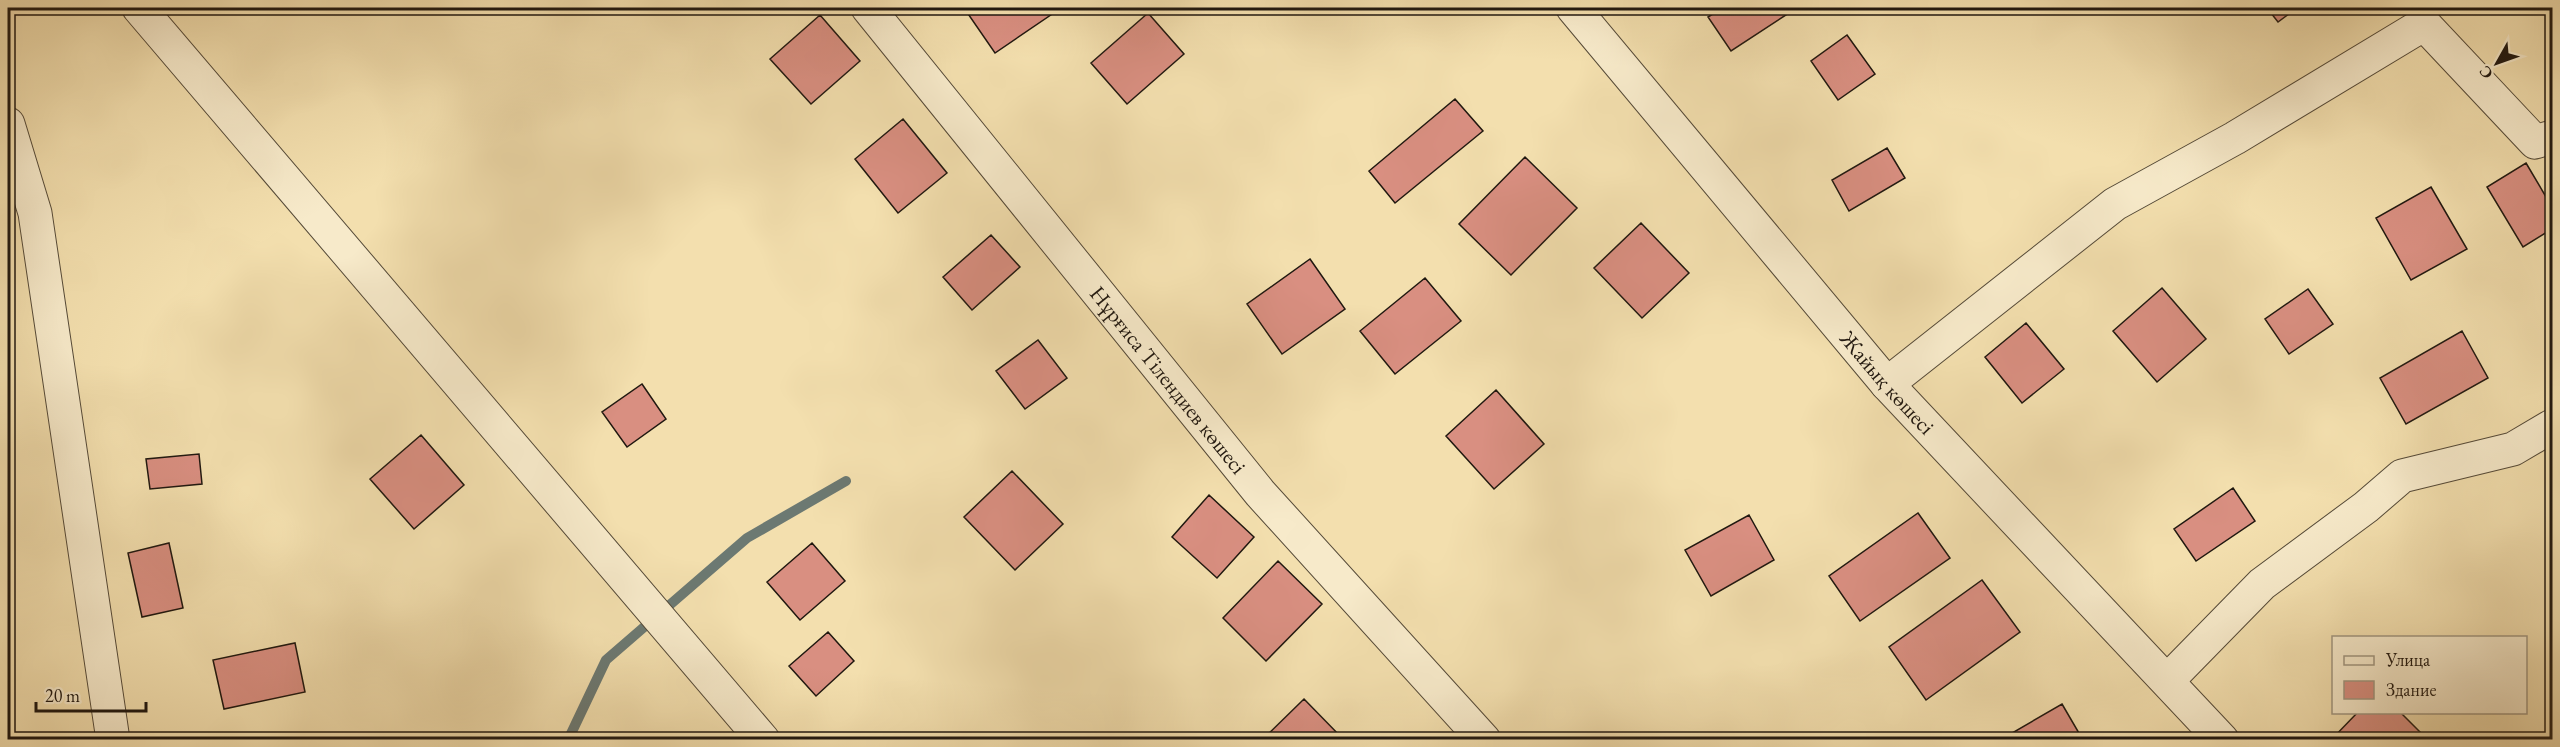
<svg xmlns="http://www.w3.org/2000/svg" width="2560" height="747" font-family="'EB Garamond',serif">
  <style>
    .lines { fill: none; stroke-linecap: round; stroke-linejoin: round }
    .stream { stroke: #6c7972; stroke-width: 10 }
    .building { fill: #d98f81; stroke: #201810; stroke-width: 1.5 }
    .street-casing { stroke: #554a38; stroke-width: 35 }
    .street { stroke: #f7eaca; stroke-width: 33 }
    .labels { text-anchor: middle; stroke-width: 4.5; stroke-linejoin: round; paint-order: stroke }
    .street-label { font-size: 22px; fill: #201810; stroke: #f7eaca }
  </style>
  <rect width="100%" height="100%" fill="#f3dfae"/>
  <filter id="stains"><feTurbulence type="fractalNoise" baseFrequency=".00333" numOctaves="4"/><feColorMatrix values="0 0 0 0 .2 0 0 0 0 .09 0 0 0 0 .02 0 0 0 .5 -.17"/></filter>
  <radialGradient id="worn" r=".72"><stop offset=".6" stop-color="#630" stop-opacity="0"/><stop offset="1" stop-color="#630" stop-opacity=".3"/></radialGradient>
  <g class="lines">
    <path class="stream" d="M568 740 606 660 747 538 846 481"/>
  </g>
  <path class="building" d="M964 8H1061L995 53Z
    M1722 8H1785L1789 13 1731 51 1708 17Z
    M2267 8H2297L2278 22Z
    M1148 13 1184 54 1127 104 1091 63Z
    M820 15 860 61 811 104 770 59Z
    M1847 35 1875 74 1838 100 1811 61Z
    M1455 99 1483 131 1395 203 1369 171Z
    M903 119 947 173 898 213 855 159Z
    M1887 148 1905 178 1849 211 1832 180Z
    M1525 157 1577 208 1511 275 1459 224Z
    M2526 163 2552 207V229L2523 247 2487 187Z
    M2431 187 2467 249 2411 280 2376 218Z
    M1641 223 1689 273 1642 318 1594 268Z
    M991 235 1020 267 972 310 943 277Z
    M1310 259 1345 309 1282 354 1247 304Z
    M1425 278 1461 321 1395 374 1360 331Z
    M2162 288 2206 339 2157 382 2113 331Z
    M2308 289 2333 324 2289 354 2265 319Z
    M2026 323 2064 369 2022 403 1985 357Z
    M2462 331 2488 378 2406 424 2380 378Z
    M1038 340 1067 378 1025 409 996 371Z
    M642 384 666 419 627 447 602 412Z
    M1496 390 1544 444 1494 489 1446 436Z
    M421 435 464 485 414 529 370 479Z
    M199 454 202 484 150 489 146 459Z
    M1012 471 1063 524 1015 570 964 517Z
    M2233 488 2255 521 2196 561 2174 529Z
    M1209 495 1254 537 1217 578 1172 537Z
    M1918 513 1950 558 1860 621 1829 576Z
    M1749 515 1774 560 1711 596 1685 550Z
    M169 543 183 608 142 617 128 553Z
    M812 543 845 581 800 620 767 582Z
    M1278 561 1322 604 1266 661 1223 618Z
    M1982 580 2020 632 1926 700 1889 647Z
    M828 632 854 661 816 696 789 666Z
    M295 643 305 692 224 709 213 660Z
    M1304 699 1344 740H1262Z
    M2062 704 2083 740H2000Z
    M2358 712H2400L2422 734 2416 740H2331Z"/>
  <g class="lines">
    <g class="street-casing">
      <g id="street">
        <path d="M139 8 763 740"/>
        <path id="s1" d="M868 8 1260 493 1484 740"/>
        <path id="s2" d="M1573 8 1887 384 2222 740"/>
        <path d="M8 124 35 213 113 740"/>
        <path d="M1887 384 2115 204 2235 138 2424 24 2535 142 2552 137"/>
        <path d="M2168 680 2262 584 2366 507 2402 476 2513 449 2552 426"/>
      </g>
    </g>
    <use href="#street" class="street"/>
  </g>
  <g class="labels">
    <g class="street-label">
      <text dy="8" stroke="none"><textPath href="#s1" startOffset="478">Нұрғиса Тілендиев көшесі</textPath></text>
      <text dy="8" stroke="none"><textPath href="#s2" startOffset="489">Жайық көшесі</textPath></text>
    </g>
  </g>
  <rect width="2560" height="747" fill="none" stroke="#f3dfae" stroke-width="30"/>
  <rect x="9" y="9" width="2542" height="729" fill="none" stroke="#201810" stroke-width="3"/>
  <rect x="15" y="15" width="2530" height="717" fill="none" stroke="#201810" stroke-width="1.5"/>
  <rect x="2332" y="636" width="195" height="78" fill="#f7eaca" stroke="#a19680" stroke-width="1.5"/>
  <rect x="2344" y="656" width="30" height="9" fill="#f7eaca" stroke="#a19680" stroke-width="1.5"/>
  <text x="2386" y="666" font-size="18" fill="#201810">Улица</text>
  <rect x="2344" y="681" width="30" height="18" fill="#d98f81" stroke="#a19680" stroke-width="1.5"/>
  <text x="2386" y="696" font-size="18" fill="#201810">Здание</text>
  <g transform="translate(2497 63) rotate(230)" stroke="#f7eaca" stroke-width="4.5" paint-order="stroke">
  <path d="M0-4.5L10 22L0 15L-10 22Z" fill="#201810"/>
  <text y="-9" font-size="16" font-weight="bold" text-anchor="middle" fill="#201810">С</text>
  </g>
  <path d="M36 702v9h110v-9" fill="none" stroke="#201810" stroke-width="3"/>
  <text x="45" y="702" font-size="18" fill="#201810" stroke="#f7eaca" stroke-width="4.5" paint-order="stroke">20 m</text>
  <rect width="100%" height="100%" filter="url(#stains)"/>
  <rect width="100%" height="100%" fill="url(#worn)"/>
</svg>
